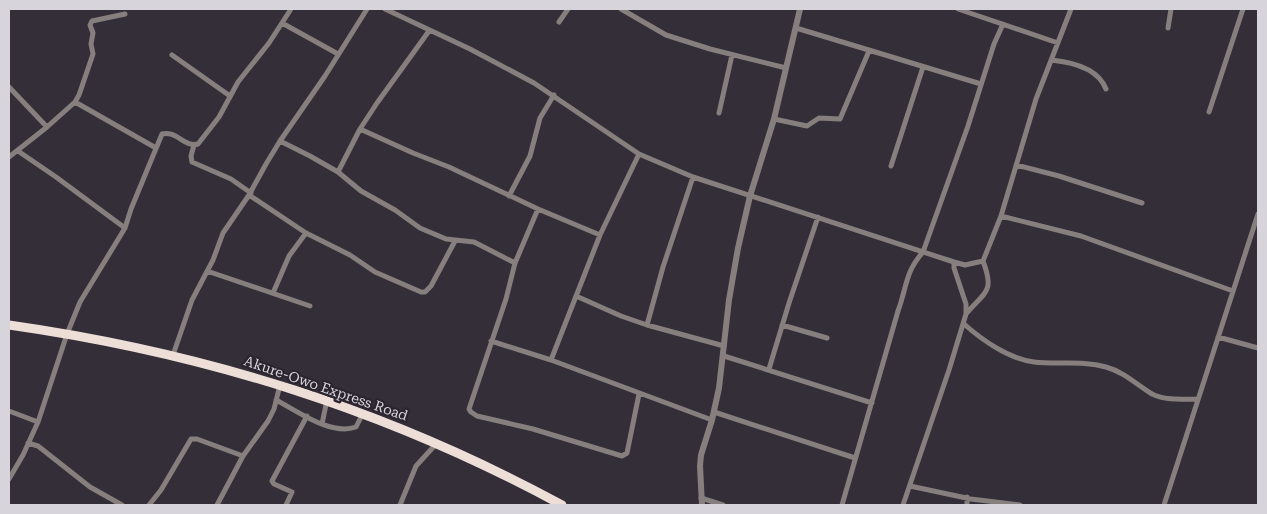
<svg xmlns="http://www.w3.org/2000/svg" width="1267" height="514" font-family="'Roboto Serif',serif">
  <style>
    .lines { fill: none; stroke-linecap: round; stroke-linejoin: round }
    .minor { stroke: #877f7d; stroke-width: 5 }
    .tertiary { stroke: #877f7d; stroke-width: 6 }
    .trunk { stroke: #edded7; stroke-width: 9 }
    .labels { text-anchor: middle; stroke-width: 4.5; stroke-linejoin: round; paint-order: stroke }
    .street-label { font-size: 14px; fill: #d8d4db; stroke: #2a252f }
  </style>
  <rect width="100%" height="100%" fill="#342e39"/>
  <g class="lines">
    <path class="minor" d="M367 9 325 76 280 141 310 156 338 172 361 191 395 210 420 228 446 239 474 242 515 263
      M385 9 470 49 534 83 639 154 693 177 954 262
      M621 9 666 35 710 49 786 68
      M958 9 1058 43
      M559 22 568 9
      M282 23 338 54
      M796 28 981 84
      M1168 28 1171 9
      M172 55 230 96
      M1051 60C1071 62 1098 68 1106 89
      M9 87 47 127
      M75 102 156 148
      M1209 112 1243 9
      M719 113 732 55
      M774 119 807 126 819 118 840 119 869 51
      M360 129 413 153 449 167 538 209 600 235
      M280 141 266 164 249 195 306 233 350 255 375 272 421 292H425L431 286 455 241
      M194 145 191 156 192 162 231 179 251 193
      M18 151 56 177 125 228
      M9 157 47 127 75 102 79 95 93 54 91 44 93 33 90 25 92 21 125 14
      M1016 165 1059 176 1142 203
      M891 166 923 67
      M338 172 360 129 377 103 429 31
      M509 196 530 156 540 118 554 95
      M538 209 515 263 506 299 469 409 471 412 477 416 533 429 622 456 627 453 639 394
      M1001 216 1081 236 1233 291
      M983 261 1001 216 1036 99 1071 9
      M983 261C995 293 985 291 966 314V304L954 268V262L965 265Z
      M207 271 310 306
      M273 293 289 256 306 233
      M576 296 621 316 647 325 724 346
      M964 324C982 340 1009 359 1034 362 1058 365 1082 360 1106 367 1124 372 1137 385 1152 394 1166 401 1183 399 1197 399
      M647 325 663 267 693 177
      M782 325 827 338
      M1218 337 1258 348
      M491 341 551 360 712 420
      M173 355 192 300 213 260 223 233 249 195
      M724 356 872 403
      M551 360 600 235 639 154
      M769 369 789 303 818 217
      M276 400C299 412 331 436 356 427L363 413
      M9 411 38 422
      M714 412 855 458
      M322 424 327 400
      M28 443 38 446 90 487 122 505
      M9 479 23 455 38 422 67 334 80 302 125 228 131 209 162 134C176 130 185 148 198 144L219 117 238 82 269 43 291 9
      M910 486 971 499 1020 505
      M701 498 723 505
      M149 505 161 490 191 439H197L243 456
      M217 505 243 456 268 421 274 409 280 385
      M286 505 292 492 274 484 272 481 307 416
      M400 505 416 466 437 443
      M842 505 898 311C907 287 905 272 923 252L968 126 994 44 1003 24
      M903 505 949 370 966 314
      M967 505V497
      M1164 505 1258 214"/>
    <path class="tertiary" d="M702 505 700 466 701 455 712 420 719 388 729 300 738 248 750 196 774 119 800 9"/>
    <path class="trunk" d="M9 325C206 353 387 410 562 505"/>
  </g>
  <g class="labels">
    <g class="street-label">
      <text transform="translate(326 388) rotate(19)" y="5">Akure-Owo Express Road</text>
    </g>
  </g>
  <rect width="1267" height="514" fill="none" stroke="#d8d4db" stroke-width="20"/>
</svg>
